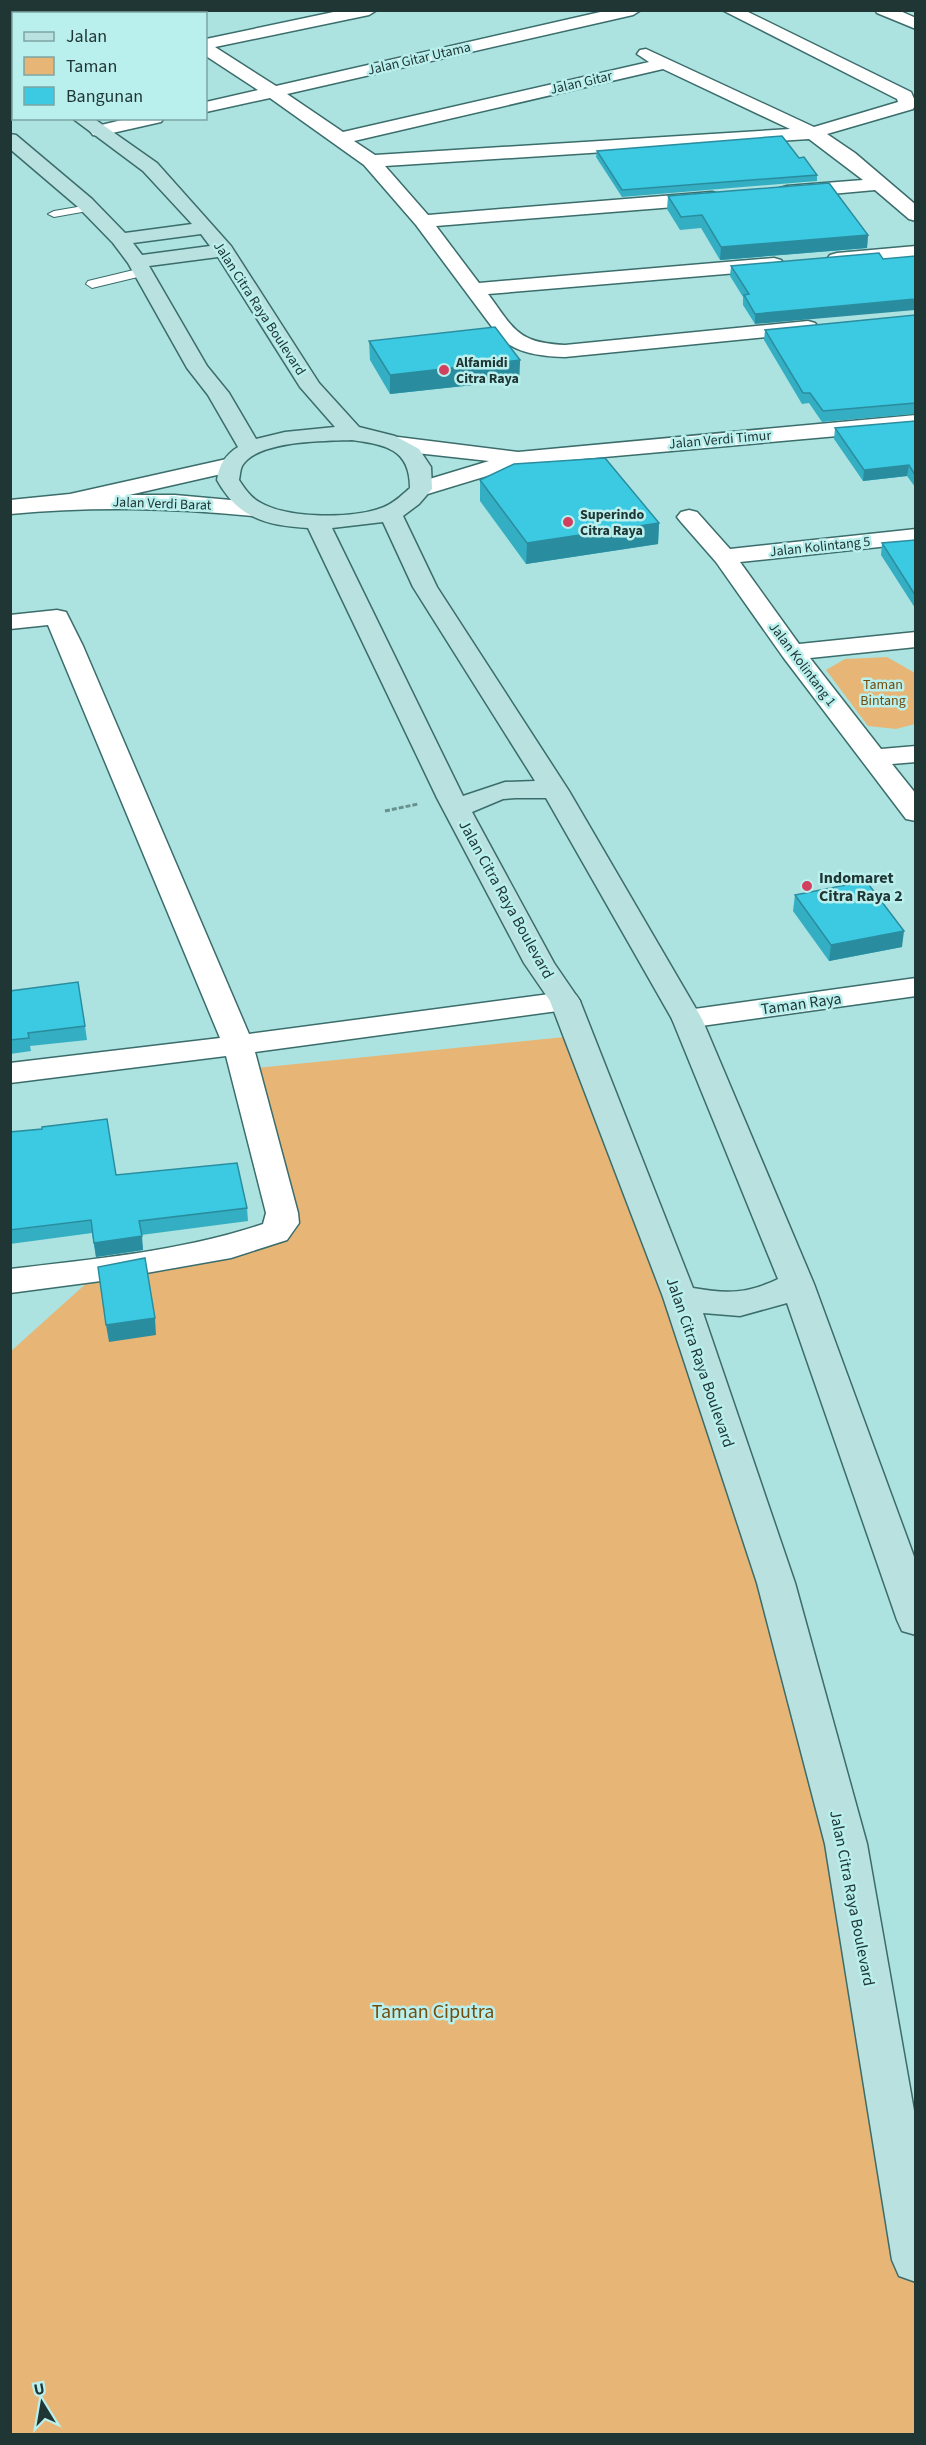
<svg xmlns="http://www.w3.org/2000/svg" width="926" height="2445" font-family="'Source Sans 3',sans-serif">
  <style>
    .green { fill: #e7b677 }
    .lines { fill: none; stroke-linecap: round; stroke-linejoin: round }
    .service-casing { stroke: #3a6d6b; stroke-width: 2 }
    .minor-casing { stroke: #3a6d6b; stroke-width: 3 }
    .tertiary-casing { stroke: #3a6d6b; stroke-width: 3 }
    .secondary-casing { stroke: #3a6d6b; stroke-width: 3 }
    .path { stroke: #6a918f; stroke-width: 3; stroke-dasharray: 5 2; stroke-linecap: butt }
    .service { fill: #fff; fill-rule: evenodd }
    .minor { fill: #fff; fill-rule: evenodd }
    .tertiary { fill: #fff; fill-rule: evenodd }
    .secondary { fill: #b9e1e0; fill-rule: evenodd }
    .wall { fill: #34aec3 }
    .shaded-wall { fill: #2a8d9f }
    .building { fill: #3ccae3; stroke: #2a8d9f; stroke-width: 1.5 }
    .poi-dot { fill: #d1415f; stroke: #b9efec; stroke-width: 2 }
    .labels { text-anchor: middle; stroke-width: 5; stroke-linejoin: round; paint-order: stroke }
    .far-street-label { font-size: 14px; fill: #203635; stroke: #b9efec }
    .far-poi-label { font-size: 14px; font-weight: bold; fill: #203635; stroke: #b9efec; text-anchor: start }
    .far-park-label { font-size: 14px; fill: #744c0c; stroke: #b9efec }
    .poi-label { font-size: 16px; font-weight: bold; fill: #203635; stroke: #b9efec; text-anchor: start }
    .street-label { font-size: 16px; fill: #203635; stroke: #b9efec }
    .near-park-label { font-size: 20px; fill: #744c0c; stroke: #b9efec }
  </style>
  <rect width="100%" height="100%" fill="#ace2df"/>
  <path class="green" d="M887 657 915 673V724L896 729 868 726 826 670 845 659Z
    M594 1034 776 1583 916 2281 915 2434H11L10 1352 100 1271 231 1246 284 1215 256 1068Z"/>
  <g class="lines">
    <g class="service-casing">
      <path id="service" d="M89 205 93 206V210L54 217 48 214 54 211Z
        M142 268 148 272 146 275 92 288 86 284 88 281Z"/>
    </g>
    <g class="minor-casing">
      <path id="minor" d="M132 10H151L153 14H134Z
        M343 10H377L369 15 215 47 276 86 609 10H641L633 15 287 94 343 132 649 62 637 54 640 50 646 49 814 127 898 102 897 99 722 10H744L911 92 916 103 913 109 827 134 855 153 916 205V221L909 219 875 190 787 198 780 196 778 192 780 188 787 186 863 180 809 139 385 166 428 215 712 192 719 194 721 198 719 202 712 204 436 226 479 283 774 258 781 260 784 264 781 268 774 270 488 294C514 329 517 343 565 345L808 321 815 323 818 327 815 331 808 333 565 357C541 356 520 354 501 339L416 225 364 165 270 98 206 112V102L258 90 206 56V39ZM663 69 790 129 375 155 354 141Z
        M875 10H898L916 18V29L877 13Z
        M130 118H164L161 122 99 136 93 135 90 131 93 127Z
        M916 246V258L837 265 830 263 827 259 830 255 837 253Z
        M231 458 239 460 242 465 239 470 129 495H175L253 502 261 504 265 509 261 514 253 516C169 508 94 506 10 514V500L70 494Z
        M689 510 697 512 730 549 916 529V543L740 562 799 644 916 632V647L810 658 881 749 916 746V762L892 764 916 794V821L906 819 783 657 716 562 681 522 677 517 681 512Z
        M57 610 66 612 83 646 249 1034 565 992 576 995 580 1001 576 1007 565 1010 255 1052 298 1213 299 1223 287 1240 231 1258 101 1281 10 1293V1269C95 1259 183 1251 263 1224L266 1213 226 1056 10 1083V1063L220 1038 48 625 10 629V615Z
        M916 978V996L687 1028 676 1026 672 1019 676 1012 687 1010Z"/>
    </g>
    <g class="tertiary-casing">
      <path id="tertiary" d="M916 415V429L526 464 421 496 413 494 410 489 413 484 489 461 398 451 390 449 387 444 390 439 398 437 518 452Z"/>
    </g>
    <g class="secondary-casing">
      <path id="secondary" d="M10 65 14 66V77L10 76Z
        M72 118H93L157 163 231 246 319 383 359 427 395 436 419 449 431 467 432 489 419 504 403 516 437 587 569 791 702 1019 814 1284 916 1562V1635L902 1631 897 1620 787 1303 740 1316 703 1313 795 1583 867 1844 916 2122V2282L899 2276 892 2260 825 1844 757 1583 663 1297 550 1001 524 963 437 798 308 528C267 526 238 518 217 480 219 465 225 455 238 447L208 395 187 368 128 263 113 243 78 207 10 149V134L16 135 92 199 125 233 192 224 143 171ZM201 234 210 246 142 255 133 243ZM218 257 300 387 335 427 285 432 256 439 229 393 207 366 149 266ZM352 440C385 445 410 448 410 488 402 495 394 503 384 507 355 519 289 519 261 503 251 498 245 489 239 480 240 475 240 470 242 466 257 440 326 441 352 440ZM383 522 413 587 535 781 505 782 463 796 332 528ZM516 798H546L672 1019 778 1279C747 1294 727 1294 693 1288L580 1001 554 963 472 812 503 799Z"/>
    </g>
    <path class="path" d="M385 811 418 804"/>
    <use href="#service" class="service"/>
    <use href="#minor" class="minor"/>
    <use href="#tertiary" class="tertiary"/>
    <use href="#secondary" class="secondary"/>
  </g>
  <path class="wall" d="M597 151 799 158 817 175V181L622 197 596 157Z
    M668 196 868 235 867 248 720 260 701 228 680 230 667 209Z
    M883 259 755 324 743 305V297L730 276 731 266Z
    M915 315V414L822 422 809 403 802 404 764 340 765 330Z
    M369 341 520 360 519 380 390 394 370 360Z
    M915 421V487L907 476 863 481 834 439 835 428Z
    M480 480 659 523 658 544 526 564 480 501Z
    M915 540V608L881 555 882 543Z
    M795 895 902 947 829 961 793 911Z
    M10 991 85 1026 87 1040 30 1046 31 1051 10 1054Z
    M10 1132 116 1175 247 1208 248 1221 141 1235 143 1250 96 1257 92 1233 10 1244Z"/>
  <path class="shaded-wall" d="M868 235 867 248 720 260 721 247Z
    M915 299V310L755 324V314Z
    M520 360 519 380 390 394V375Z
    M909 465 907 476 863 481 864 470Z
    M659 523 658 544 526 564 527 543Z
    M904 931 902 947 829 961 831 945Z
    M142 1236 143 1250 96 1257 94 1243Z
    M155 1318 156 1335 109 1342 106 1325Z"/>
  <path class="building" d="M782 136 799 158 804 157 817 175 622 190 597 151Z
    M829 183 868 235 721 247 702 215 681 217 668 196Z
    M879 253 883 259 915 256V299L755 314 744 295 749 294 731 266Z
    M915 315V403L823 411 810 393H803L765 330Z
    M495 327 520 360 390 375 369 341Z
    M915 421V475L909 465 864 470 835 428Z
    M605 458 659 523 527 543 480 480 514 464Z
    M915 540V595L882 543Z
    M866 881 904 931 831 945 795 895Z
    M78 982 85 1026 28 1033 29 1038 10 1040V991Z
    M107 1119 116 1175 237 1163 247 1208 139 1221 142 1236 94 1243 91 1220 10 1230V1132L42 1129V1127Z
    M145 1258 155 1318 106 1325 98 1267Z"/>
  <g class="poi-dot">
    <circle cx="444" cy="370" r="6"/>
    <circle cx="568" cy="522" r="6"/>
    <circle cx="807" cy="886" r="6"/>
  </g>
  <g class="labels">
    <g class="far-street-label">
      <text transform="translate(419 58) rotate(-13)" y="5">Jalan Gitar Utama</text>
      <text transform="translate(581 82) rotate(-13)" y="5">Jalan Gitar</text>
      <text transform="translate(260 308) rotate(57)" y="5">Jalan Citra Raya Boulevard</text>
      <text transform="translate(720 439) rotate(-5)" y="5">Jalan Verdi Timur</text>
      <text transform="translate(162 503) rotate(2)" y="5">Jalan Verdi Barat</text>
      <text transform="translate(820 546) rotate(-6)" y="5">Jalan Kolintang 5</text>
      <text transform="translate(803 664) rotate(53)" y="5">Jalan Kolintang 1</text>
    </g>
    <g class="far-poi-label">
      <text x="456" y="367">Alfamidi<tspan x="456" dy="16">Citra Raya</tspan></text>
      <text x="580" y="519">Superindo<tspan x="580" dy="16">Citra Raya</tspan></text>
    </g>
    <g class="far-park-label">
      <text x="883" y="689">Taman<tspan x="883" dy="16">Bintang</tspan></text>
    </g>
    <g class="poi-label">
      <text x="819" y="883">Indomaret<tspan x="819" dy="18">Citra Raya 2</tspan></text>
    </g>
    <g class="street-label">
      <text transform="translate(507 899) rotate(61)" y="6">Jalan Citra Raya Boulevard</text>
      <text transform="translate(801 1003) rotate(-8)" y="6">Taman Raya</text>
      <text transform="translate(701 1362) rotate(71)" y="6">Jalan Citra Raya Boulevard</text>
      <text transform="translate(853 1898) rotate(79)" y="6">Jalan Citra Raya Boulevard</text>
    </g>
    <g class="near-park-label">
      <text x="433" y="2018">Taman Ciputra</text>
    </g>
  </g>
  <rect width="926" height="2445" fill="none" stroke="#203635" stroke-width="24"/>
  <rect x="12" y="12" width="195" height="108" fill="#b9efec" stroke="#7ca5a3" stroke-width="1.5"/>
  <rect x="24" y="32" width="30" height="9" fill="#b9e1e0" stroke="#7ca5a3" stroke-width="1.5"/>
  <text x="66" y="42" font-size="18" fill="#203635">Jalan</text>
  <rect x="24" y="57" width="30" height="18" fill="#e7b677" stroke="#7ca5a3" stroke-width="1.5"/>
  <text x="66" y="72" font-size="18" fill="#203635">Taman</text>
  <rect x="24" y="87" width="30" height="18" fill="#3ccae3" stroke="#7ca5a3" stroke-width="1.5"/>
  <text x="66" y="102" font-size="18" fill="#203635">Bangunan</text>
  <g transform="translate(42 2403) rotate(349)" stroke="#b9efec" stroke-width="4.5" paint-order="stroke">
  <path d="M0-4.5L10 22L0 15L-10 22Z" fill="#203635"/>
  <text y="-9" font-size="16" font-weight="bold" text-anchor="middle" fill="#203635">U</text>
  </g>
</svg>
